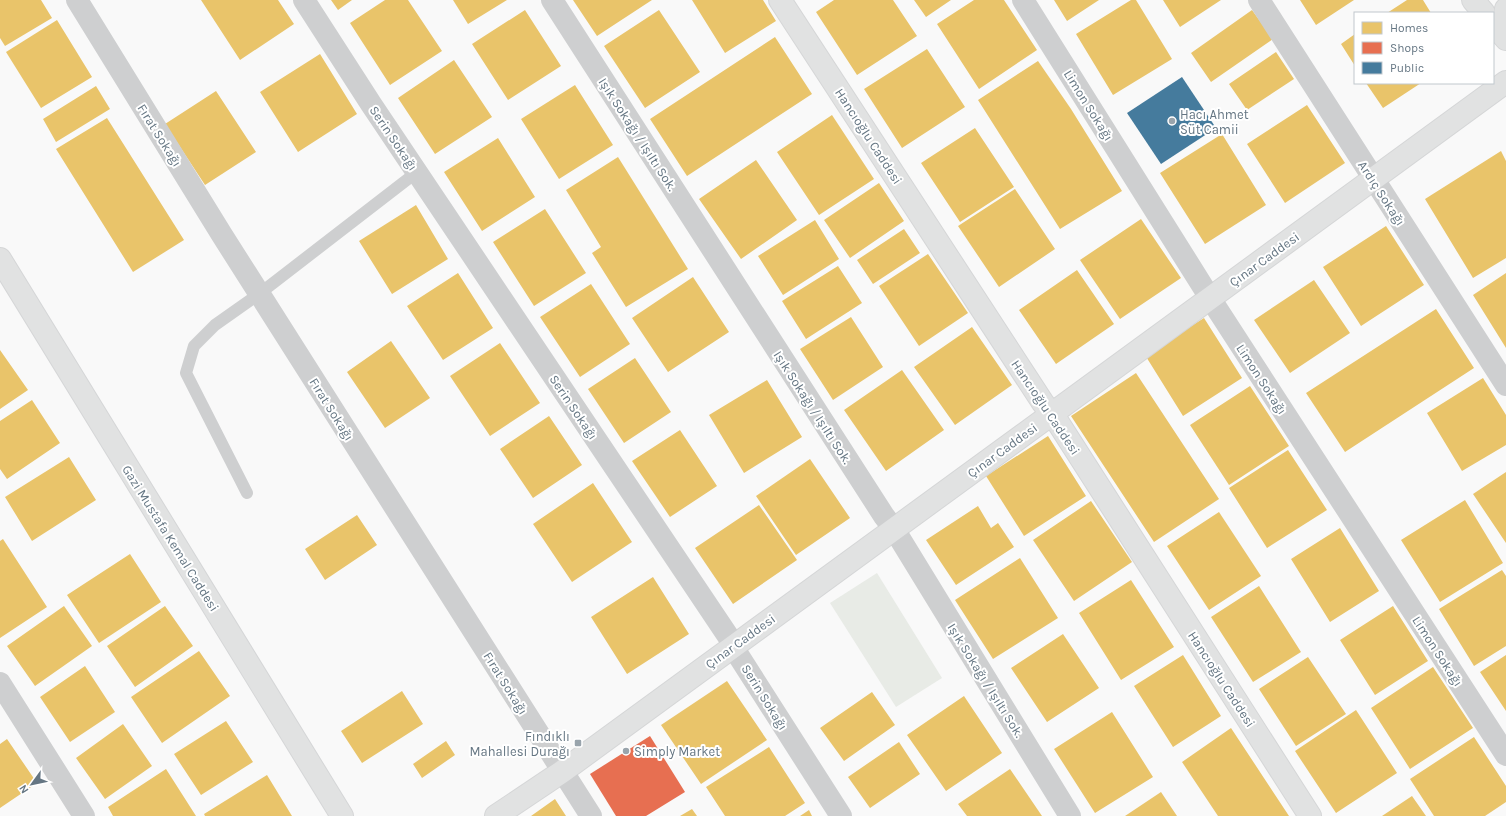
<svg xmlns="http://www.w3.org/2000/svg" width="1506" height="816" font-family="Karla,sans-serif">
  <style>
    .green { fill: #e8ebe6 }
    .homes { fill: #e9c46a }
    .shops { fill: #e76f51 }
    .public { fill: #457b9d }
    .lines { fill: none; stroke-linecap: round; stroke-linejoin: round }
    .secondary-casing { stroke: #d5d6d7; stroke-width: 24 }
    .primary-casing { stroke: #d5d6d7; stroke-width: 24 }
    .lane { stroke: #cecfd0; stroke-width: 12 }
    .street { stroke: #cecfd0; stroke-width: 22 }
    .secondary { stroke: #e1e2e2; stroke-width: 22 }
    .primary { stroke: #e1e2e2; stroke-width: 22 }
    .poi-dot { fill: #99a4ac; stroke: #fff; stroke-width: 1.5 }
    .labels { text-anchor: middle; stroke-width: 4; stroke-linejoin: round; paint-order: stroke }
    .street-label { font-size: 13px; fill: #657683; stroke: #fff }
    .poi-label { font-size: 13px; fill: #657683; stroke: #fff; text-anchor: start }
  </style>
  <rect width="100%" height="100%" fill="#f9f9f9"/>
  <path class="green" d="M877 573 942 678 896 707 830 603Z"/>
  <path class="homes" d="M0 0H41L52 18 5 46 0 38Z
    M201 0H278L294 24 240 60Z
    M331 0H352L338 10Z
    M385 0H408L442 51 390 85 350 23Z
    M453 0H507L468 24Z
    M573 0H652L597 36Z
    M692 0H763L776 21 725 53Z
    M834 0H893L917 36 857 75 816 12Z
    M914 0H951L926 17Z
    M974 0H1004L1037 50 979 89 937 24Z
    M1054 0H1099L1067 21Z
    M1131 0H1136L1172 59 1113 95 1076 34Z
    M1163 0H1221L1180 27Z
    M1300 0H1354L1316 25Z
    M1407 0H1423L1431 13H1387Z
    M525 10 561 66 508 100 472 44Z
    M659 10 700 72 645 108 604 46Z
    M1252 10 1273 39 1211 82 1191 53Z
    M57 20 92 77 41 108 6 52Z
    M1355 34V66L1341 44Z
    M775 37 812 94 687 176 650 119Z
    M927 49 965 107 902 148 864 89Z
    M1276 52 1294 79 1247 110 1229 84Z
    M320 54 357 114 298 152 260 92Z
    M454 60 492 117 435 154 398 98Z
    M1038 61 1071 109 1122 191 1060 229 978 100Z
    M1366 83H1421L1383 108Z
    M575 85 613 145 559 179 521 119Z
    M96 86 110 109 56 142 43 119Z
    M216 91 256 152 205 185 165 124Z
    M1307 105 1345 163 1285 203 1247 144Z
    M832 115 874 179 819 215 777 152Z
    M107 118 184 240 133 272 56 149Z
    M975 128 1014 187 960 222 921 163Z
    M1222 134 1266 205 1205 244 1160 173Z
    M498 138 535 197 482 231 444 172Z
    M1501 151 1506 161V258L1473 278 1425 199Z
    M618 157 688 269 626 307 592 253 601 247 566 190Z
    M756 160 797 220 741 259 699 199Z
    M879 183 904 221 850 258 824 220Z
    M1015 189 1055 249 999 287 958 226Z
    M416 205 448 259 392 294 359 241Z
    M545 209 586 273 534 306 493 242Z
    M1141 219 1181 278 1120 319 1080 260Z
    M815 220 839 259 783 295 758 256Z
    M1386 226 1424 285 1361 326 1323 267Z
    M904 229 920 253 873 284 857 260Z
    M928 254 968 313 919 346 879 286Z
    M838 266 862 303 806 339 782 301Z
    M1077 270 1114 324 1056 364 1019 310Z
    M458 273 493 328 443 360 407 306Z
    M1506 273V348L1473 295Z
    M693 277 729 332 668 372 632 318Z
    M1314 280 1350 333 1290 373 1254 320Z
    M591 284 630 344 580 377 540 317Z
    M1436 309 1474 368 1345 452 1306 393Z
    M851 317 883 367 833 400 800 349Z
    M1204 318 1242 378 1183 416 1145 355Z
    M972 327 1012 385 955 425 914 367Z
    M391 341 430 398 385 428 347 372Z
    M500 343 540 403 490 436 450 376Z
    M0 350 28 390 0 409Z
    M635 358 671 412 624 443 588 389Z
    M902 370 944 430 886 471 844 410Z
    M1136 373 1219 499 1154 542 1071 416Z
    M1483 378 1506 415V445L1462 471 1427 413Z
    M767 380 802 437 744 473 709 415Z
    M1250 386 1289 446 1229 485 1190 425Z
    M32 400 60 443 7 479 0 469V421Z
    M549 416 582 465 533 498 500 449Z
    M680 430 717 486 670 517 632 461Z
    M1048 436 1086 496 1024 536 986 476Z
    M1288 450 1327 510 1267 548 1229 488Z
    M69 457 96 500 32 541 5 497Z
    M810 459 850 518 796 555 756 496Z
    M1506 472V543L1473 494Z
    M593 483 632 542 572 582 533 524Z
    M1465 500 1503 563 1440 602 1401 540Z
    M1091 501 1132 562 1074 601 1033 540Z
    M759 505 797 560 733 604 695 548Z
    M978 506 991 528 998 523 1014 547 956 585 926 540Z
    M1219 512 1261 576 1209 610 1167 546Z
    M357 515 377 545 325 580 305 549Z
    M1340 528 1379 591 1330 622 1291 559Z
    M3 539 47 607 0 638V541Z
    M130 554 161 602 99 643 67 595Z
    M1020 558 1058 618 993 659 955 600Z
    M1502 570 1506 576V646L1474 666 1439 609Z
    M653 577 689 634 627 674 591 617Z
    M1131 580 1174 647 1121 680 1079 613Z
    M1259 586 1301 652 1253 682 1211 617Z
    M64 606 92 646 35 686 7 646Z
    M165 606 193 646 135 687 107 646Z
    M1393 606 1428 661 1375 695 1340 640Z
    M1063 634 1099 688 1047 722 1011 668Z
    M199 651 230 696 162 743 131 697Z
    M1183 655 1221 716 1173 747 1134 686Z
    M1506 655V711L1480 672Z
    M1308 657 1346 714 1296 746 1259 689Z
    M85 666 115 712 70 742 40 697Z
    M1433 667 1473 728 1410 769 1371 708Z
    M727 681 767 740 701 784 661 725Z
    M402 691 423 724 362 763 341 731Z
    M872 692 895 725 844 761 820 728Z
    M964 696 1002 753 946 791 907 735Z
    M1356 710 1397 773 1336 813 1295 751Z
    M1112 712 1153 777 1095 813 1054 749Z
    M226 721 253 762 201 795 174 754Z
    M123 724 152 766 105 799 76 758Z
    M1231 728 1289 816H1218L1182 762Z
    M1474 737 1506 786V802L1485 816H1434L1410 779Z
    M7 739 37 783 0 808V744Z
    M446 741 455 755 422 778 413 764Z
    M899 742 920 774 870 808 848 777Z
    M769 747 805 803 785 816H725L706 787Z
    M166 769 196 816H113L108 807Z
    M1010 769 1042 816H967L958 804Z
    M267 775 292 816H205L204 814Z
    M1161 792 1177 816H1125Z
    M1412 796 1426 816H1382Z
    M555 799 566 816H531Z
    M692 809 697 816H680Z
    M809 810 812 816H800Z"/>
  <path class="shops" d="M650 736 685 792 646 816H616L590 774Z"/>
  <path class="public" d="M1182 77 1216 128 1161 164 1127 113Z"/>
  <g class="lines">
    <g class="secondary-casing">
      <path id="secondary" d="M780 0 1043 403 1057 421 1310 816
        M0 259 342 816
        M496 816 563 771 1506 82"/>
    </g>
    <g class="primary-casing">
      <path id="primary" d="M1473 0 1484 13
        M1506 9V22
        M1493 24 1506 39"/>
    </g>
    <path class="lane" d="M247 493 186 373 194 346 215 325 259 294 417 172"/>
    <path class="street" d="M77 0 222 235 591 816
      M304 0 371 104 734 645 733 647 841 816
      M552 0 884 516 894 529 1070 816
      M1023 0 1210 298 1506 755
      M1259 0 1506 385
      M0 683 84 816"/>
    <use href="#secondary" class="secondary"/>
    <use href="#primary" class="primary"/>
  </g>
  <g class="poi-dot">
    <circle cx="1172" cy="121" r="4"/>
    <rect x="574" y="739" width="8" height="8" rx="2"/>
    <circle cx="626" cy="751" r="4"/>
  </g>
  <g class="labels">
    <g class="street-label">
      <text transform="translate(1089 105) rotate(58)" y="5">Limon Sokağı</text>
      <text transform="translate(638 134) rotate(57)" y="5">Işık Sokağı / Işıltı Sok.</text>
      <text transform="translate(160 135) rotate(58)" y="5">Fırat Sokağı</text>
      <text transform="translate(869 136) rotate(57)" y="5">Hancıoğlu Caddesi</text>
      <text transform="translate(394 138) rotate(56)" y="5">Serin Sokağı</text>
      <text transform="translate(1382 193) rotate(57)" y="5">Ardıç Sokağı</text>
      <text transform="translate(1264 259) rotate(-36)" y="5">Çınar Caddesi</text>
      <text transform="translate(1262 379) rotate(57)" y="5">Limon Sokağı</text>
      <text transform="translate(574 407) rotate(56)" y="5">Serin Sokağı</text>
      <text transform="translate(813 407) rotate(57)" y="5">Işık Sokağı / Işıltı Sok.</text>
      <text transform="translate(1046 407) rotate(56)" y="5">Hancıoğlu Caddesi</text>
      <text transform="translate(332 409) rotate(58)" y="5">Fırat Sokağı</text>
      <text transform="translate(1002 450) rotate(-36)" y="5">Çınar Caddesi</text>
      <text transform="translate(171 538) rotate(58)" y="5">Gazi Mustafa Kemal Caddesi</text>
      <text transform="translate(740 641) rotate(-36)" y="5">Çınar Caddesi</text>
      <text transform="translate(1438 651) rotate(57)" y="5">Limon Sokağı</text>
      <text transform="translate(1222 679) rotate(57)" y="5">Hancıoğlu Caddesi</text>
      <text transform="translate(986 680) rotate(58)" y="5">Işık Sokağı / Işıltı Sok.</text>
      <text transform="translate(506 683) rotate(58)" y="5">Fırat Sokağı</text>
      <text transform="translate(765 697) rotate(58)" y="5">Serin Sokağı</text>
    </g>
    <g class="poi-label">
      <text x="1180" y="119">Hacı Ahmet<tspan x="1180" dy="15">Süt Camii</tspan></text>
      <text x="570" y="741" text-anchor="end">Fındıklı<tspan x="570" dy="15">Mahallesi Durağı</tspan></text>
      <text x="634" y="756">Simply Market</text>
    </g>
  </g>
  <rect x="1354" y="12" width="140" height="72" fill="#ffffff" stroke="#c1c8cd"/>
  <rect x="1362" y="22" width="20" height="12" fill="#e9c46a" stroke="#c1c8cd"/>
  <text x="1390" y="32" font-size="12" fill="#657683">Homes</text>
  <rect x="1362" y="42" width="20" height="12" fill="#e76f51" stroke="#c1c8cd"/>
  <text x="1390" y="52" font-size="12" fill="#657683">Shops</text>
  <rect x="1362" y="62" width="20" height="12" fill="#457b9d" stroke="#c1c8cd"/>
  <text x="1390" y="72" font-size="12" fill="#657683">Public</text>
  <g transform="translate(32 784) rotate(237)" stroke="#ffffff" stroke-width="3" paint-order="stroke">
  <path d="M0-3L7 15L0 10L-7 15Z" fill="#657683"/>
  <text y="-6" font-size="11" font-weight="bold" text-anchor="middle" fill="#657683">N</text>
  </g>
</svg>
